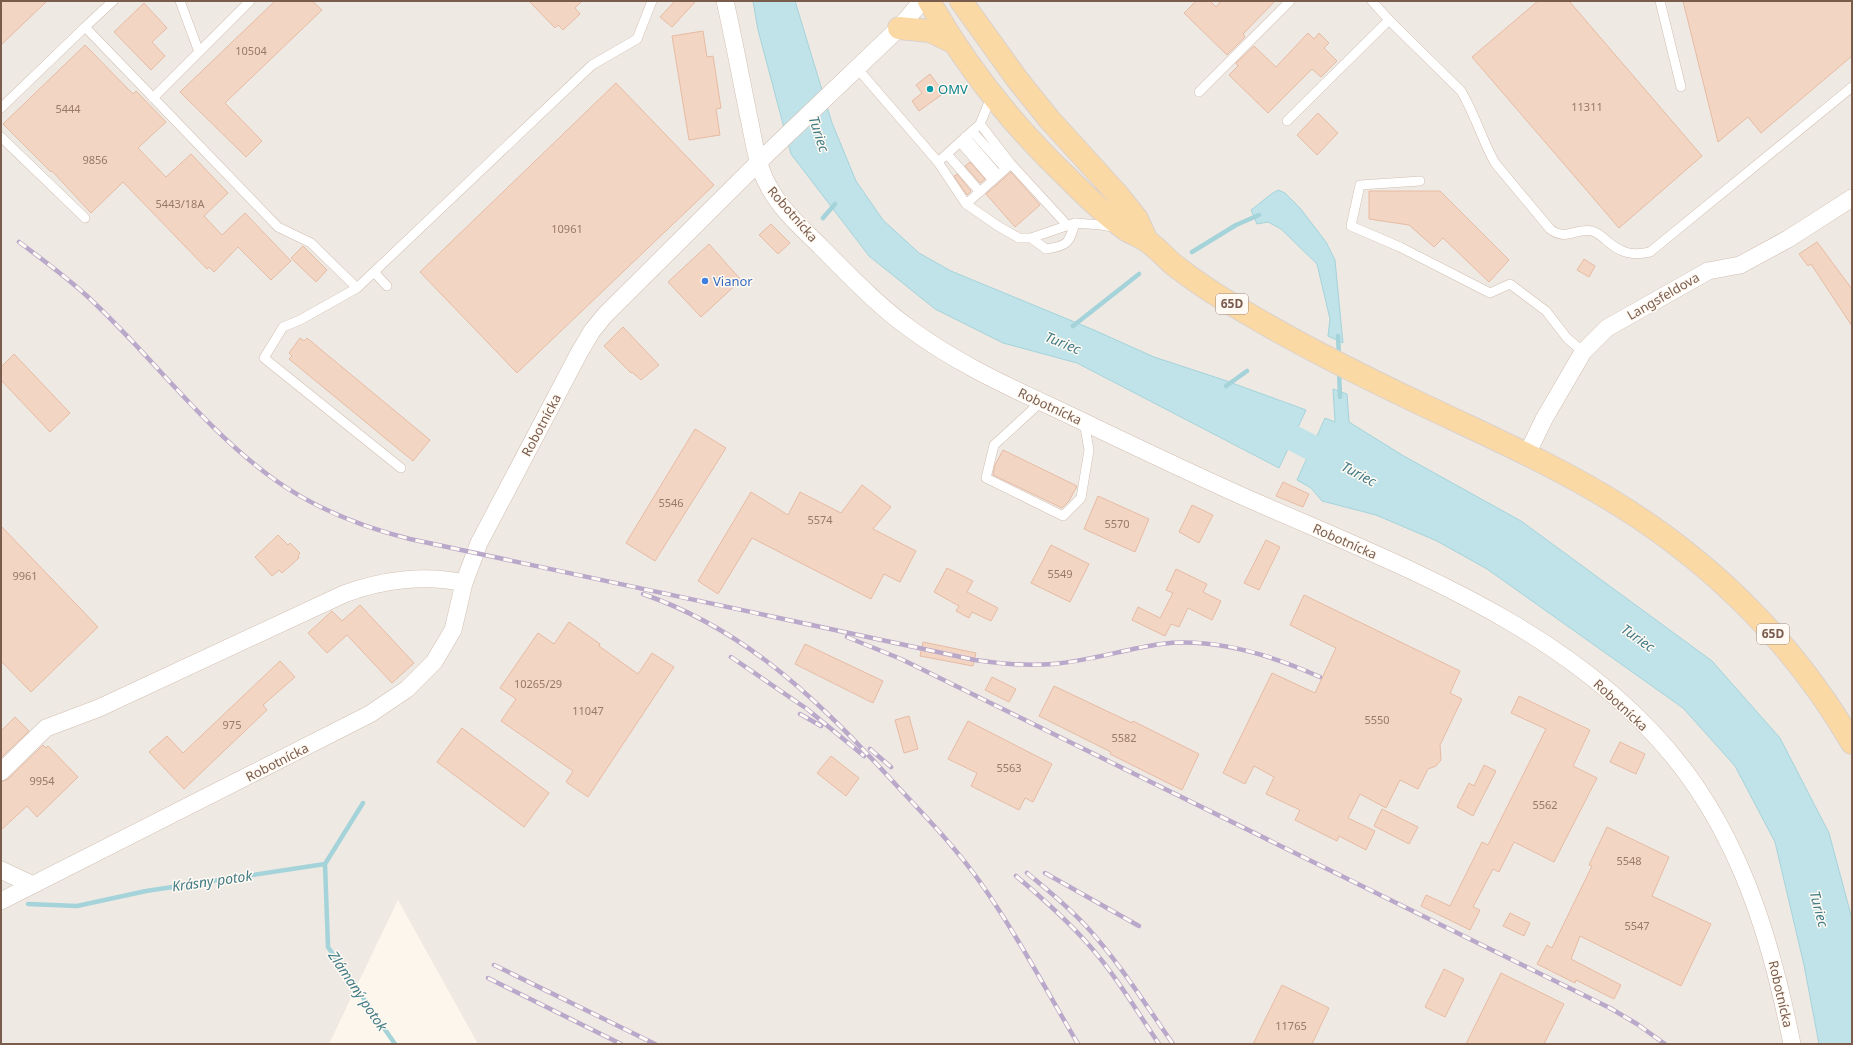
<svg xmlns="http://www.w3.org/2000/svg" width="1853" height="1045" font-family="'Noto Sans',sans-serif">
  <style>
    .industrial { fill: #efe9e4 }
    .water { fill: #bfe3e8; stroke: #a5d3da }
    .lines { fill: none; stroke-linecap: round; stroke-linejoin: round }
    .stream { stroke: #a5d3da; stroke-width: 4.5 }
    .river { stroke: #bfe3e8; stroke-width: 26 }
    .building { fill: #f3d5c3; stroke: #e6bba3 }
    .lane-casing { stroke: #d1beb0; stroke-width: 10 }
    .street-casing { stroke: #d1beb0; stroke-width: 18 }
    .primary-casing { stroke: #dad1cd; stroke-width: 24 }
    .lane { stroke: #fff; stroke-width: 9 }
    .street { stroke: #fff; stroke-width: 17 }
    .primary { stroke: #fbd9a5; stroke-width: 22 }
    .rail-casing { stroke: #b9a8c9; stroke-width: 4.5 }
    .rail { stroke: #fffaf3; stroke-width: 3; stroke-dasharray: 9; stroke-linecap: butt }
    .culture-dot { fill: #0f9aa8; stroke: #fffaf3; stroke-width: 1.5 }
    .shop-dot { fill: #3f7fe0; stroke: #fffaf3; stroke-width: 1.5 }
    .labels { text-anchor: middle; stroke-width: 3; stroke-linejoin: round; paint-order: stroke }
    .number-label { font-size: 11px; fill: #987a6a }
    .shield { fill: #fffaf3; stroke: #a28b7f; stroke-width: 1 }
    .shield-label { font-size: 12px; font-weight: bold; fill: #7a5c4d }
    .culture-label { font-size: 13px; fill: #0d838f; stroke: #fffaf3; text-anchor: start }
    .street-label { font-size: 13px; fill: #7a5c4d; stroke: #fffaf3 }
    .shop-label { font-size: 13px; fill: #366cbe; stroke: #fffaf3; text-anchor: start }
    .water-label { font-size: 14px; font-style: italic; fill: #437c86; stroke: #fffaf3 }
  </style>
  <rect width="100%" height="100%" fill="#fdf6ec"/>
  <path class="industrial" d="M1 1H1852V1044H478L398 900 329 1044H1Z"/>
  <path class="water" d="M753 1H795L832 123 856 181 883 220 919 253 951 271 1094 330 1154 357 1224 380 1306 410 1279 468 1077 363 1003 343 935 309 869 256 791 154 758 30Z
    M1278 190 1285 193 1300 208 1326 242 1335 260 1343 343 1328 336 1330 319 1317 264 1281 229 1268 222 1257 224 1251 210C1260 204 1268 195 1278 190Z
    M1333 389 1347 394 1349 422 1402 455 1521 521 1712 661 1780 738 1829 833 1852 919V1044H1819L1804 965 1775 842 1735 766 1683 708 1487 569 1437 541 1376 515 1322 501 1311 488 1297 480 1325 418 1335 422Z"/>
  <g class="lines">
    <path class="stream" d="M823 218 835 204
      M1192 252 1236 225 1259 215
      M1073 326 1139 274
      M1338 336 1339 357
      M1339 370 1340 397
      M1226 386 1247 371
      M325 864 328 947 395 1044
      M28 904 77 906 146 891 325 864 363 803"/>
    <path class="river" d="M1261 424 1293 438 1343 464"/>
  </g>
  <path class="building" d="M1 1H47L1 45Z
    M275 1H312L322 10 225 103 262 141 246 157 180 92Z
    M529 1H582L575 8 580 14 563 30 558 25 555 28Z
    M675 1H696L672 27 660 17Z
    M1196 1H1210L1216 7 1221 1H1275L1243 34 1245 37 1227 55 1184 13Z
    M1538 1H1569L1702 156 1619 228 1472 57Z
    M1683 1H1852V56L1761 133 1748 117 1718 142Z
    M144 3 167 28 152 42 165 56 151 70 114 32Z
    M703 31 707 57 713 56 721 108 716 109 720 135 689 140 672 36Z
    M1308 33 1314 39 1319 33 1329 43 1324 48 1337 61 1321 77 1312 69 1268 113 1229 75 1238 66 1236 63 1254 46 1276 67Z
    M85 45 133 94 136 91 166 122 138 148 166 177 191 154 228 193 204 216 222 235 245 213 291 261 271 280 238 247 214 272 209 267 207 269 123 182 91 213 52 171 51 172 3 124Z
    M930 74 944 93 919 111 912 101 922 93 916 85Z
    M616 83 714 185 517 373 420 272Z
    M1318 113 1338 133 1317 155 1297 135Z
    M970 162 985 179 980 183 965 166Z
    M1011 172 1040 205 1015 227 986 194Z
    M957 174 971 191 967 195 954 176Z
    M1369 191H1440L1509 260 1489 282 1443 238 1434 247 1409 225 1369 219Z
    M771 224 790 243 778 254 759 235Z
    M1817 242 1852 289V326L1811 264 1808 266 1799 254Z
    M709 244 741 280 701 317 668 282Z
    M303 246 327 270 316 282 291 258Z
    M1584 259 1595 266 1589 277 1577 270Z
    M623 327 659 365 641 380 632 372 631 373 604 346Z
    M300 338 304 341 307 338 430 440 413 461 289 359 292 356 289 353Z
    M14 354 70 413 50 432 1 380V367Z
    M695 429 726 448 655 561 626 543Z
    M1003 450 1077 486 1069 501 1062 508 993 475 995 465Z
    M1283 482 1309 494 1303 507 1276 496Z
    M862 485 891 507 873 529 916 551 900 582 884 574 871 599 752 538 718 594 698 581 751 492 788 515 800 492 841 513Z
    M1098 496 1149 519 1135 552 1084 529Z
    M1192 505 1213 515 1199 543 1179 532Z
    M1 526 98 627 31 692 1 661Z
    M278 535 288 545 290 543 300 553 298 556 299 558 282 573 279 570 272 576 255 557Z
    M1266 540 1280 547 1259 590 1244 583Z
    M1051 545 1089 564 1070 602 1031 583Z
    M947 568 973 581 967 592 998 608 991 621 972 612 969 618 956 611 959 606 934 592Z
    M1176 569 1207 584 1203 592 1221 601 1212 620 1188 608 1179 627 1171 624 1165 636 1132 620 1138 607 1160 618 1173 593 1166 590Z
    M1304 595 1460 671 1450 693 1462 699 1440 745 1441 760 1436 766 1428 769 1418 789 1400 780 1386 808 1360 794 1348 818 1375 831 1366 850 1339 836 1337 841 1295 820 1300 810 1266 794 1274 777 1254 766 1245 784 1223 773 1272 673 1315 693 1336 648 1290 625Z
    M360 605 414 663 392 683 347 635 327 653 308 633 332 611 342 621Z
    M569 622 600 644 599 646 638 674 652 653 674 667 588 797 566 782 573 771 501 721 516 699 500 688 522 656 538 633 554 644Z
    M923 642 976 653 973 666 920 656Z
    M805 644 883 681 873 703 795 664Z
    M280 661 295 677 263 705 267 710 184 789 149 752 167 736 183 753Z
    M992 677 1016 689 1009 702 985 690Z
    M1054 686 1132 723 1133 721 1199 754 1182 790 1110 754 1111 752 1039 716Z
    M1519 696 1590 730 1573 766 1597 778 1554 862 1514 842 1499 872 1493 869 1473 907 1480 910 1470 930 1421 906 1426 895 1450 906 1482 842 1488 845 1546 729 1511 713Z
    M909 716 918 749 904 753 895 720Z
    M15 717 29 731 1 758V731Z
    M968 721 1052 764 1033 802 1025 798 1019 810 971 786 977 773 948 759Z
    M462 728 549 793 524 827 437 762Z
    M1620 742 1645 754 1636 774 1610 762Z
    M43 745 46 748 48 746 78 777 37 817 27 806 1 830V782L8 779Z
    M831 756 859 778 846 796 817 773Z
    M1484 765 1496 771 1473 816 1457 807 1469 783 1474 786Z
    M1382 809 1418 827 1409 844 1374 826Z
    M1607 827 1669 857 1652 896 1711 924 1681 986 1580 936 1571 959 1621 985 1614 999 1576 980 1575 983 1537 964 1547 945 1552 948 1592 866 1589 865Z
    M1510 913 1530 923 1524 936 1503 926Z
    M1444 969 1464 979 1445 1017 1425 1007Z
    M1501 973 1564 1004 1544 1044H1466Z
    M1282 985 1329 1008 1312 1044H1253Z"/>
  <g class="lines">
    <g class="lane-casing">
      <path id="lane" d="M180 1 199 52
        M1372 1 1389 20 1461 91C1475 114 1482 140 1495 163L1550 229C1567 242 1576 227 1592 231 1598 233 1603 237 1607 241 1621 253 1632 256 1650 252L1852 87
        M1660 1 1681 87
        M85 27 113 1
        M857 68 938 162 966 204 998 226 1019 238H1031L1075 223 1101 225 1113 227
        M1199 92 1290 1
        M153 98 250 1
        M1 108 85 27 278 227 311 243 357 288 592 65 637 39 652 1
        M1287 121 1389 20
        M980 124 1011 164 1067 225
        M972 131 1005 168
        M1 137 85 218
        M965 137 998 175
        M960 142 993 180
        M947 154 980 192
        M938 162 980 124 992 95
        M1420 181 1360 185 1351 226 1400 247 1490 293 1510 284 1546 311 1567 338 1583 352
        M966 204 1011 164
        M1031 238 1046 249C1068 246 1069 243 1075 223
        M374 272 387 286
        M357 288 300 320 283 327 264 358 401 468
        M1041 402 994 445 986 478 1063 516 1081 498 1089 450 1084 422"/>
    </g>
    <g class="street-casing">
      <path id="street" d="M725 1C734 40 741 79 749 118 754 141 757 167 769 187 781 210 803 229 821 247 849 275 877 305 909 328 952 360 1000 383 1048 405 1118 438 1187 472 1258 503 1413 571 1587 635 1690 778 1747 858 1773 950 1792 1044
        M1527 454 1544 419 1583 352 1607 328 1708 271 1740 265 1788 239 1852 198
        M1 772 46 728 99 708 344 594C381 580 426 574 464 583
        M1 870 33 885
        M1 901 370 714 407 689 434 662 453 630 464 583 479 543 579 353 592 331 605 315 770 151 899 28 922 1"/>
    </g>
    <g class="primary-casing">
      <path id="primary" d="M929 1C967 68 1015 128 1071 181 1088 198 1106 215 1125 229 1132 234 1140 236 1147 241 1157 248 1165 257 1174 265 1196 282 1220 298 1245 312 1300 345 1358 374 1417 402 1488 436 1560 467 1627 510 1719 569 1797 648 1852 743
        M961 1 1017 79 1049 119 1118 195 1137 219 1147 241
        M899 28 930 31 955 43"/>
    </g>
    <use href="#lane" class="lane"/>
    <use href="#street" class="street"/>
    <use href="#primary" class="primary"/>
    <g class="rail-casing">
      <path id="rail" d="M19 242C42 259 66 277 87 296 151 355 204 429 275 480 316 509 362 527 410 539L975 660C1001 664 1027 666 1053 664 1090 661 1125 649 1161 644 1215 637 1271 655 1320 677
        M643 594C750 631 824 706 898 787 927 818 956 848 980 882 1016 933 1046 990 1078 1044
        M847 637 901 659 1610 1008 1637 1024 1665 1044
        M731 657 807 709 864 756
        M800 714 821 726
        M870 749 891 767
        M1027 873C1048 890 1068 907 1086 926 1119 962 1145 1004 1173 1044
        M1045 873 1139 926
        M1016 876C1041 897 1066 919 1088 944 1115 974 1136 1010 1159 1044
        M494 965 655 1044
        M488 978 621 1044"/>
    </g>
    <use href="#rail" class="rail"/>
  </g>
  <circle class="culture-dot" cx="930" cy="89" r="4"/>
  <circle class="shop-dot" cx="705" cy="281" r="4"/>
  <g class="labels">
    <g class="number-label">
      <text x="251" y="55">10504</text>
      <text x="1587" y="111">11311</text>
      <text x="68" y="113">5444</text>
      <text x="95" y="164">9856</text>
      <text x="180" y="208">5443/18A</text>
      <text x="567" y="233">10961</text>
      <text x="671" y="507">5546</text>
      <text x="820" y="524">5574</text>
      <text x="1117" y="528">5570</text>
      <text x="1060" y="578">5549</text>
      <text x="25" y="580">9961</text>
      <text x="538" y="688">10265/29</text>
      <text x="588" y="715">11047</text>
      <text x="1377" y="724">5550</text>
      <text x="232" y="729">975</text>
      <text x="1124" y="742">5582</text>
      <text x="1009" y="772">5563</text>
      <text x="42" y="785">9954</text>
      <text x="1545" y="809">5562</text>
      <text x="1629" y="865">5548</text>
      <text x="1637" y="930">5547</text>
      <text x="1291" y="1030">11765</text>
    </g>
    <g class="shield">
      <rect x="1216" y="294" width="32" height="20" rx="3"/>
      <rect x="1757" y="624" width="32" height="20" rx="3"/>
    </g>
    <g class="shield-label">
      <text x="1232" y="308">65D</text>
      <text x="1773" y="638">65D</text>
    </g>
    <g class="culture-label">
      <text x="938" y="94">OMV</text>
    </g>
    <g class="street-label">
      <text transform="translate(793 214) rotate(49)" y="5">Robotnícka</text>
      <text transform="translate(1663 296) rotate(-30)" y="5">Langsfeldova</text>
      <text transform="translate(1050 406) rotate(25)" y="5">Robotnícka</text>
      <text transform="translate(541 425) rotate(-62)" y="5">Robotnícka</text>
      <text transform="translate(1345 541) rotate(24)" y="5">Robotnícka</text>
      <text transform="translate(1621 705) rotate(43)" y="5">Robotnícka</text>
      <text transform="translate(277 762) rotate(-27)" y="5">Robotnícka</text>
      <text transform="translate(1781 994) rotate(77)" y="5">Robotnícka</text>
    </g>
    <g class="shop-label">
      <text x="713" y="286">Vianor</text>
    </g>
    <g class="water-label">
      <text transform="translate(819 134) rotate(72)" y="5">Turiec</text>
      <text transform="translate(1063 343) rotate(22)" y="5">Turiec</text>
      <text transform="translate(1359 474) rotate(28)" y="5">Turiec</text>
      <text transform="translate(1638 638) rotate(35)" y="5">Turiec</text>
      <text transform="translate(212 881) rotate(-8)" y="5">Krásny potok</text>
      <text transform="translate(1819 909) rotate(75)" y="5">Turiec</text>
      <text transform="translate(358 991) rotate(56)" y="5">Zlámaný potok</text>
    </g>
  </g>
  <rect width="1853" height="1045" fill="none" stroke="#7a5c4d" stroke-width="4"/>
</svg>
